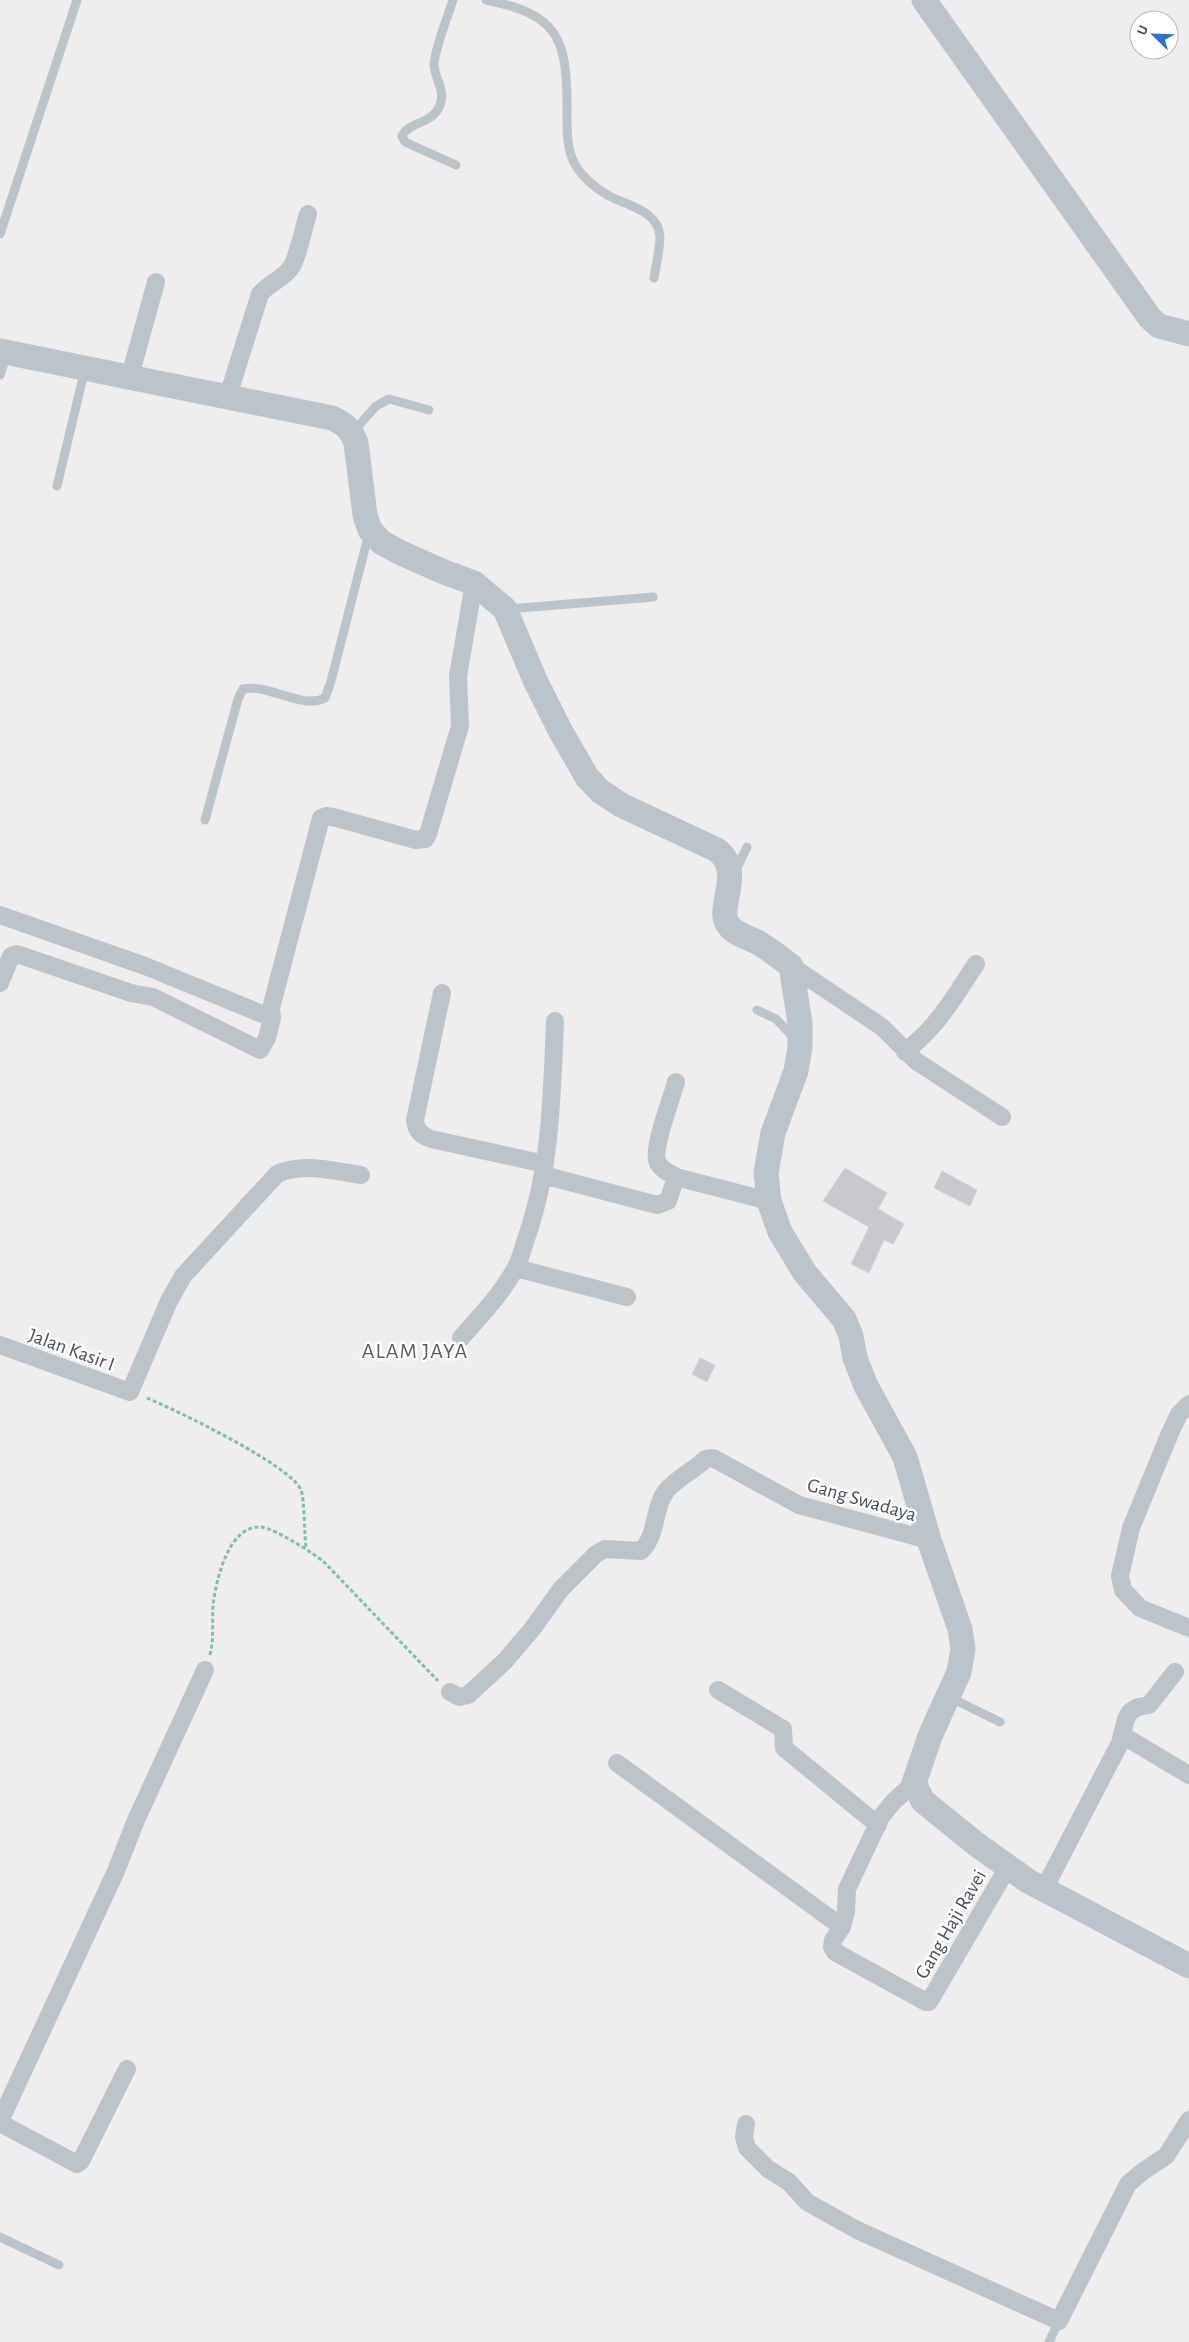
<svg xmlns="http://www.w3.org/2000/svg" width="1189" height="2342" font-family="'Alegreya Sans',sans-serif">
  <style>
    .building { fill: #c7c9cf; stroke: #d1d3d8 }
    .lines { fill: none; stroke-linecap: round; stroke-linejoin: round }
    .path { stroke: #7ac49e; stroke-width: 3; stroke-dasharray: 4 2.5; stroke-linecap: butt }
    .lane { stroke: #bcc4cb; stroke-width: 9 }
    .street { stroke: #bcc4cb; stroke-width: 18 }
    .secondary { stroke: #bac4cd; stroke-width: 25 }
    .labels { text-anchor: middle; stroke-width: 5; stroke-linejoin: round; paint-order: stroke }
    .street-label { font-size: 20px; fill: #475058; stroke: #fff }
    .quarter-label { font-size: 22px; letter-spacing: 1px; fill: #5a5d61; stroke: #fff }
  </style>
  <rect width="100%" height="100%" fill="#efeded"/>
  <path class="building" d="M845 1168 887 1193 878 1209 904 1224 893 1244 884 1240 869 1273 851 1264 869 1227 823 1201Z
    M942 1171 977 1190 970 1206 934 1188Z
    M700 1358 715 1365 707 1382 692 1374Z"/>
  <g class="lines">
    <path class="path" d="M147 1398C174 1409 292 1466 301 1490 305 1502 304 1533 306 1547
      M210 1655C214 1639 212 1622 213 1605 216 1581 228 1525 261 1527 274 1528 313 1553 324 1562L438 1681"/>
    <path class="lane" d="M453 0C448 16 435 48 434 64 434 78 446 90 440 105 432 125 409 121 402 136L405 142 456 165
      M486 0C556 14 567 36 567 105 567 122 566 142 572 158 578 174 595 188 609 196 627 205 658 211 660 236 660 249 656 265 654 278
      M0 234 77 0
      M0 375 7 354
      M353 432 376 406 389 399 429 410
      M57 486 85 369
      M508 609 653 597
      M205 820 238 699 243 689C268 683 302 710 325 698L331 681 369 533
      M735 872 747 847
      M757 1010 776 1019 794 1038
      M949 1697 1000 1722
      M0 2237 59 2265
      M1049 2342 1059 2321"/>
    <path class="street" d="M130 376 156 282
      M228 396 260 294C269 283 281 280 290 269 297 261 304 226 308 214
      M0 915 145 966 272 1018 271 1008 321 818 326 816 333 817 416 840 425 839 428 834 460 726 458 676 474 583
      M791 966 882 1027 916 1061 1002 1117
      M0 983 11 956 17 954 131 993 153 997 260 1050 267 1038 272 1018
      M442 993 415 1120C416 1131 421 1135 431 1139L545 1164
      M905 1052C939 1025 952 1000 976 964
      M676 1082C672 1098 651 1150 658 1163 662 1170 669 1173 676 1177L769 1201
      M543 1175 657 1205 668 1201 676 1177
      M516 1268 627 1297
      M461 1338C480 1316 501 1295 515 1269 521 1259 523 1247 527 1236 551 1167 552 1094 555 1021
      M0 1345 130 1392 169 1301 183 1276 277 1174C304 1162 333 1171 361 1175
      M1189 1404 1179 1414 1170 1433 1131 1528 1120 1576 1123 1590 1140 1608 1189 1628
      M718 1690 783 1729 784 1748 878 1825
      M450 1692 459 1697 468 1695 505 1661 533 1628 561 1589 596 1554 605 1549 641 1551C658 1535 653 1508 666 1491 675 1480 695 1469 706 1459L713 1458 799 1505 929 1540
      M1122 1735 1189 1775
      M617 1763 842 1927
      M914 1783 893 1802 881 1817 847 1889 846 1912 842 1927 833 1940 832 1947 835 1952 926 2002H929L1008 1867
      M1044 1889 1120 1743 1126 1719 1130 1712 1138 1707 1149 1705 1175 1672
      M0 2121 116 1871 136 1820 205 1670
      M0 2123 77 2164 81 2161 127 2069
      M746 2124 744 2137 747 2148 768 2169 789 2182 807 2202 857 2230 1059 2321 1128 2184 1142 2172 1166 2156 1189 2120"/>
    <path class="secondary" d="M924 0 1150 318 1159 326 1189 334
      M0 351 332 418C345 424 351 429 356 443L365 515 370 530 381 542 399 552 444 572 474 583 505 609 535 680 561 732 587 777 600 791 621 805 717 850C746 873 714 909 729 926 736 935 750 938 759 943 770 950 781 958 791 966L800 1023V1047L796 1071 773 1133 766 1173 769 1201 780 1232 805 1273 844 1319 851 1336 855 1358 866 1386 905 1457 929 1540 960 1629 963 1649 959 1672 930 1736 914 1783 923 1801 976 1844 1028 1881 1189 1966"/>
  </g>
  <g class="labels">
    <g class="street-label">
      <text transform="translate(72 1349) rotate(20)" y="7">Jalan Kasir I</text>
      <text transform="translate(862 1499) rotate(16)" y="7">Gang Swadaya</text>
      <text transform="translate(950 1924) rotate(-60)" y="7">Gang Haji Ravei</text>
    </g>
    <g class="quarter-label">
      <text x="415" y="1358">ALAM JAYA</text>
    </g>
  </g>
  <g transform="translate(1154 35) rotate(293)"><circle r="24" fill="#ffffff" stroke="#b5b9bc"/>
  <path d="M0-4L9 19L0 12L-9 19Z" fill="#2a74cc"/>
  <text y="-8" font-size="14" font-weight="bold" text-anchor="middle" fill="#475058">U</text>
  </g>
</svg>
